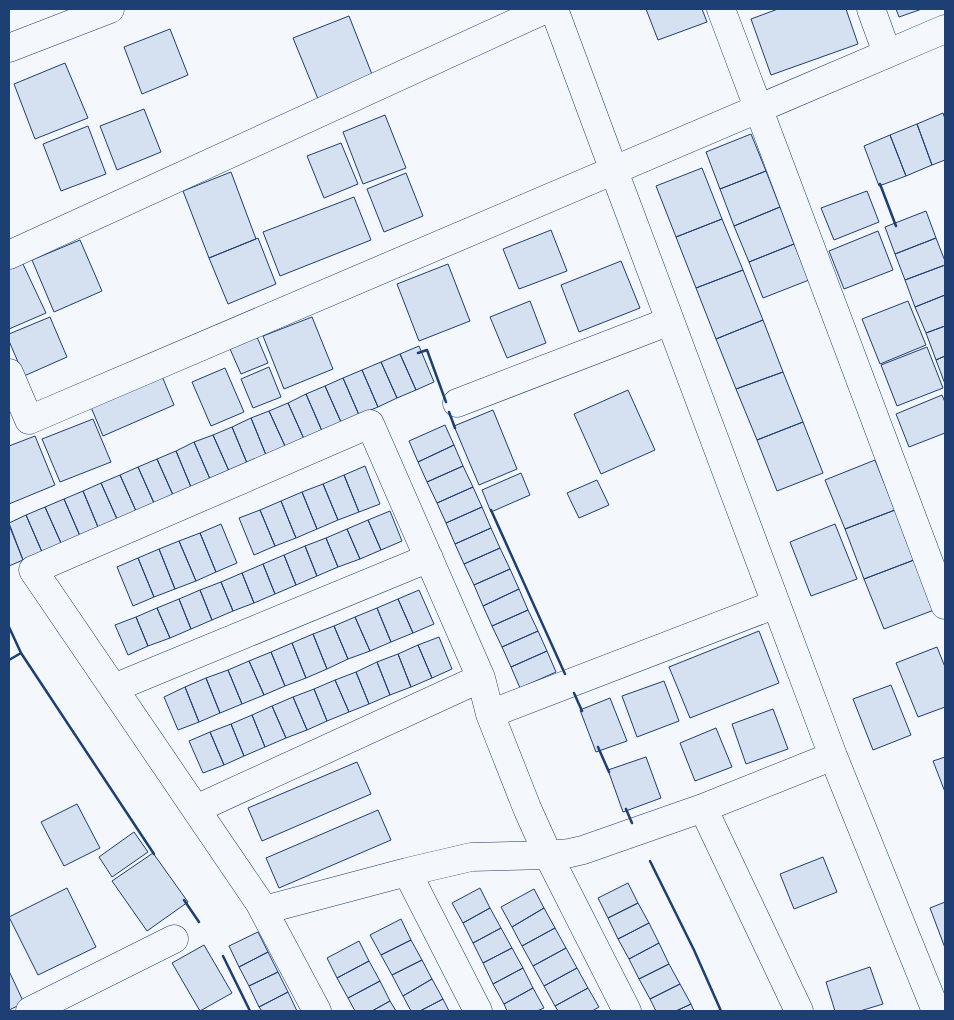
<svg xmlns="http://www.w3.org/2000/svg" width="954" height="1020" font-family="'Roboto Condensed',sans-serif">
  <style>
    .building { fill: #d5e0f0; stroke: #1d3f73 }
    .lines { fill: none; stroke-linecap: round; stroke-linejoin: round }
    .minor-casing { stroke: #1d3f73; stroke-width: 29 }
    .minor { stroke: #f4f7fb; stroke-width: 28 }
    .wall { stroke: #1d3f73; stroke-width: 2.5 }
  </style>
  <rect width="100%" height="100%" fill="#f4f7fb"/>
  <path class="building" d="M646 9H702L707 22 658 40Z
    M778 9H846L858 44 771 75 751 19Z
    M896 9H922L899 17Z
    M349 16 373 77 318 99 293 38Z
    M170 29 188 75 142 94 124 47Z
    M65 63 88 118 35 139 14 84Z
    M144 109 161 152 117 170 100 126Z
    M943 113 945 119V160L932 165 917 124Z
    M385 115 406 168 363 184 343 132Z
    M917 124 932 165 906 176 890 135Z
    M88 126 106 174 61 191 43 144Z
    M751 134 766 171 720 189 706 152Z
    M890 135 906 176 879 186 864 146Z
    M341 143 358 184 324 198 307 156Z
    M702 168 722 219 676 237 656 186Z
    M766 171 780 207 734 226 720 189Z
    M231 172 256 239 209 258 183 191Z
    M406 173 423 216 384 232 367 189Z
    M867 191 879 222 834 240 821 208Z
    M354 197 371 240 280 276 263 232Z
    M780 207 794 244 749 262 734 226Z
    M926 211 936 238 895 254 885 227Z
    M722 219 743 270 696 288 676 237Z
    M551 230 567 271 519 289 503 249Z
    M878 231 893 270 844 289 829 251Z
    M258 238 276 284 228 304 209 258Z
    M936 238 945 261V265L905 280 895 254Z
    M80 240 102 291 54 312 32 260Z
    M794 244 809 280 763 298 749 262Z
    M621 261 640 308 579 332 561 285Z
    M22 262 46 313 9 329V268Z
    M448 264 470 321 419 341 397 284Z
    M945 265V295L915 307 905 280Z
    M743 270 763 320 716 339 696 288Z
    M945 295V326L926 333 915 307Z
    M530 301 546 343 507 358 490 317Z
    M908 301 926 345 880 364 862 319Z
    M50 317 67 357 24 376 9 341V334Z
    M312 317 333 369 284 389 263 336Z
    M763 320 783 372 736 389 716 339Z
    M945 326V356L936 360 926 333Z
    M257 337 268 363 241 374 230 349Z
    M419 346 434 382 416 390 400 354Z
    M927 347 943 388 897 406 881 365Z
    M400 354 416 390 397 398 381 362Z
    M945 356V384L936 360Z
    M381 362 397 398 378 407 362 370Z
    M269 367 281 397 253 408 241 379Z
    M225 368 244 412 211 426 192 382Z
    M159 369 174 405 103 436 88 400Z
    M362 370 378 407 359 415 343 378Z
    M783 372 803 422 757 440 736 389Z
    M343 378 359 415 341 422 325 386Z
    M325 386 341 422 322 431 306 394Z
    M628 390 655 450 601 474 574 414Z
    M306 394 322 431 304 439 288 403Z
    M942 395 945 402V433L909 447 896 414Z
    M288 403 304 439 285 446 269 411Z
    M493 410 517 469 479 485 454 426Z
    M269 411 285 446 266 455 251 418Z
    M251 418 266 455 247 463 232 427Z
    M93 419 111 462 60 482 42 439Z
    M803 422 823 473 777 491 757 440Z
    M445 425 454 445 418 462 409 441Z
    M232 427 247 463 229 471 213 435Z
    M213 435 229 471 210 479 194 442Z
    M35 436 55 485 9 504V446Z
    M194 442 210 479 191 487 176 451Z
    M454 445 463 466 427 482 418 462Z
    M176 451 191 487 173 495 157 459Z
    M157 459 173 495 154 503 138 467Z
    M875 460 895 510 845 529 825 480Z
    M365 466 380 504 359 512 344 475Z
    M463 466 473 487 437 503 427 482Z
    M138 467 154 503 136 511 120 475Z
    M521 473 530 495 491 512 482 490Z
    M120 475 136 511 117 519 101 483Z
    M344 475 359 512 338 520 323 484Z
    M597 480 609 505 579 518 567 493Z
    M101 483 117 519 98 527 83 491Z
    M323 484 338 520 317 529 302 492Z
    M473 487 482 507 446 523 437 503Z
    M83 491 98 527 80 536 64 499Z
    M302 492 317 529 296 538 281 501Z
    M64 499 80 536 61 543 45 507Z
    M281 501 296 538 275 546 260 510Z
    M45 507 61 543 42 552 26 515Z
    M482 507 491 528 455 544 446 523Z
    M260 510 275 546 254 555 239 518Z
    M895 510 914 560 864 579 845 529Z
    M390 511 402 541 381 550 368 520Z
    M26 515 42 552 23 560 9 523Z
    M368 520 381 550 360 559 347 529Z
    M221 524 237 563 216 572 200 533Z
    M835 524 857 579 811 596 790 542Z
    M9 525 23 560 9 566Z
    M491 528 500 548 464 564 455 544Z
    M347 529 360 559 338 567 326 538Z
    M200 533 216 572 196 581 179 541Z
    M326 538 338 567 317 576 305 546Z
    M179 541 196 581 175 589 159 549Z
    M305 546 317 576 296 585 284 555Z
    M500 548 510 569 474 585 464 564Z
    M159 549 175 589 154 597 138 558Z
    M284 555 296 585 275 594 263 564Z
    M138 558 154 597 133 606 117 567Z
    M914 560 934 610 884 629 864 579Z
    M263 564 275 594 254 603 242 573Z
    M510 569 519 589 483 606 474 585Z
    M242 573 254 603 233 611 221 582Z
    M221 582 233 611 212 620 200 590Z
    M519 589 528 610 492 626 483 606Z
    M200 590 212 620 191 629 179 599Z
    M419 590 434 624 413 633 398 599Z
    M179 599 191 629 170 638 157 608Z
    M398 599 413 633 391 642 377 608Z
    M157 608 170 638 148 646 136 617Z
    M377 608 391 642 370 651 355 617Z
    M528 610 538 631 502 647 492 626Z
    M136 617 148 646 128 655 115 625Z
    M355 617 370 651 348 659 334 626Z
    M334 626 348 659 327 669 313 634Z
    M538 631 547 651 511 667 502 647Z
    M759 631 779 683 690 718 669 667Z
    M313 634 327 669 306 678 292 643Z
    M439 637 452 669 432 678 418 645Z
    M292 643 306 678 285 686 271 652Z
    M418 645 432 678 411 687 398 654Z
    M937 647 945 667V707L918 717 896 663Z
    M547 651 556 672 520 688 511 667Z
    M271 652 285 686 264 695 249 661Z
    M398 654 411 687 390 695 377 662Z
    M249 661 264 695 242 704 228 670Z
    M377 662 390 695 369 704 356 672Z
    M228 670 242 704 220 713 206 678Z
    M356 672 369 704 349 712 335 680Z
    M206 678 220 713 199 722 185 687Z
    M335 680 349 712 327 721 314 689Z
    M664 681 679 721 637 737 622 696Z
    M891 685 911 735 873 750 853 699Z
    M185 687 199 722 178 730 164 697Z
    M314 689 327 721 307 730 293 697Z
    M293 697 307 730 286 738 272 706Z
    M610 698 627 741 596 752 580 710Z
    M272 706 286 738 265 747 252 715Z
    M773 709 788 749 746 764 732 724Z
    M252 715 265 747 244 756 231 724Z
    M231 724 244 756 224 765 210 732Z
    M716 728 732 767 695 781 680 743Z
    M210 732 224 765 203 773 189 741Z
    M646 757 661 798 623 812 608 770Z
    M945 757V792L933 761Z
    M357 762 371 794 262 841 248 808Z
    M77 804 100 848 64 866 41 822Z
    M378 810 391 840 279 888 266 858Z
    M134 832 148 852 112 877 99 857Z
    M153 853 188 902 147 931 112 881Z
    M823 857 837 892 794 909 780 874Z
    M628 883 638 903 608 918 598 898Z
    M67 888 96 947 38 975 9 917Z
    M480 888 490 908 463 923 452 903Z
    M534 889 544 908 512 927 501 907Z
    M945 902V948L930 908Z
    M638 903 649 923 618 939 608 918Z
    M490 908 501 928 473 943 463 923Z
    M544 908 555 928 522 946 512 927Z
    M401 919 411 940 381 955 370 935Z
    M649 923 659 943 629 959 618 939Z
    M501 928 512 948 483 963 473 943Z
    M555 928 566 948 533 966 522 946Z
    M258 932 268 952 239 967 229 946Z
    M411 940 422 960 392 975 381 955Z
    M359 941 369 961 337 978 327 958Z
    M659 943 669 964 639 979 629 959Z
    M204 945 232 993 200 1011 172 963Z
    M512 948 523 968 493 984 483 963Z
    M566 948 577 968 544 986 533 966Z
    M268 952 278 972 249 986 239 967Z
    M422 960 432 979 403 996 392 975Z
    M369 961 380 981 348 998 337 978Z
    M669 964 680 984 650 999 639 979Z
    M870 967 883 1004 860 1011H835L826 982Z
    M523 968 533 988 504 1004 493 984Z
    M577 968 588 988 555 1006 544 986Z
    M9 971 24 1003 9 1010Z
    M278 972 288 992 259 1007 249 986Z
    M432 979 443 999 420 1011H411L403 996Z
    M380 981 390 1001 372 1011H355L348 998Z
    M680 984 691 1004 676 1011H656L650 999Z
    M533 988 544 1008 537 1011H507L504 1004Z
    M588 988 599 1007 592 1011H558L555 1006Z
    M288 992 297 1011H262L259 1007Z
    M443 999 449 1011H420Z
    M390 1001 396 1011H372Z
    M691 1004 694 1011H676Z"/>
  <g class="lines">
    <g class="minor-casing">
      <path id="minor" d="M554 9 614 171 833 756 936 1011
        M721 9 945 605
        M871 9 887 53
        M9 48 110 9
        M9 255 546 9
        M9 373 29 420 945 29
        M457 403 670 321
        M114 688 429 558
        M490 714 776 604
        M703 808 799 1011
        M196 809 481 678
        M407 872 478 1011
        M264 910 407 872 471 857 548 855 570 853 583 850 703 808 833 756
        M30 1011 174 939
        M317 1011 259 902 33 570 370 424 481 678 490 714 527 808 548 855 627 1011"/>
    </g>
    <use href="#minor" class="minor"/>
    <path class="wall" d="M880 184 896 226
      M418 353 427 350 446 402
      M449 412 455 428
      M491 510 565 674
      M9 627 21 653 154 854
      M9 660 21 653
      M574 693 582 711
      M598 747 609 772
      M626 809 632 823
      M650 861 694 950 721 1011
      M184 900 199 922
      M223 956 250 1011"/>
  </g>
  <rect width="954" height="1020" fill="none" stroke="#1d3f73" stroke-width="20"/>
</svg>
